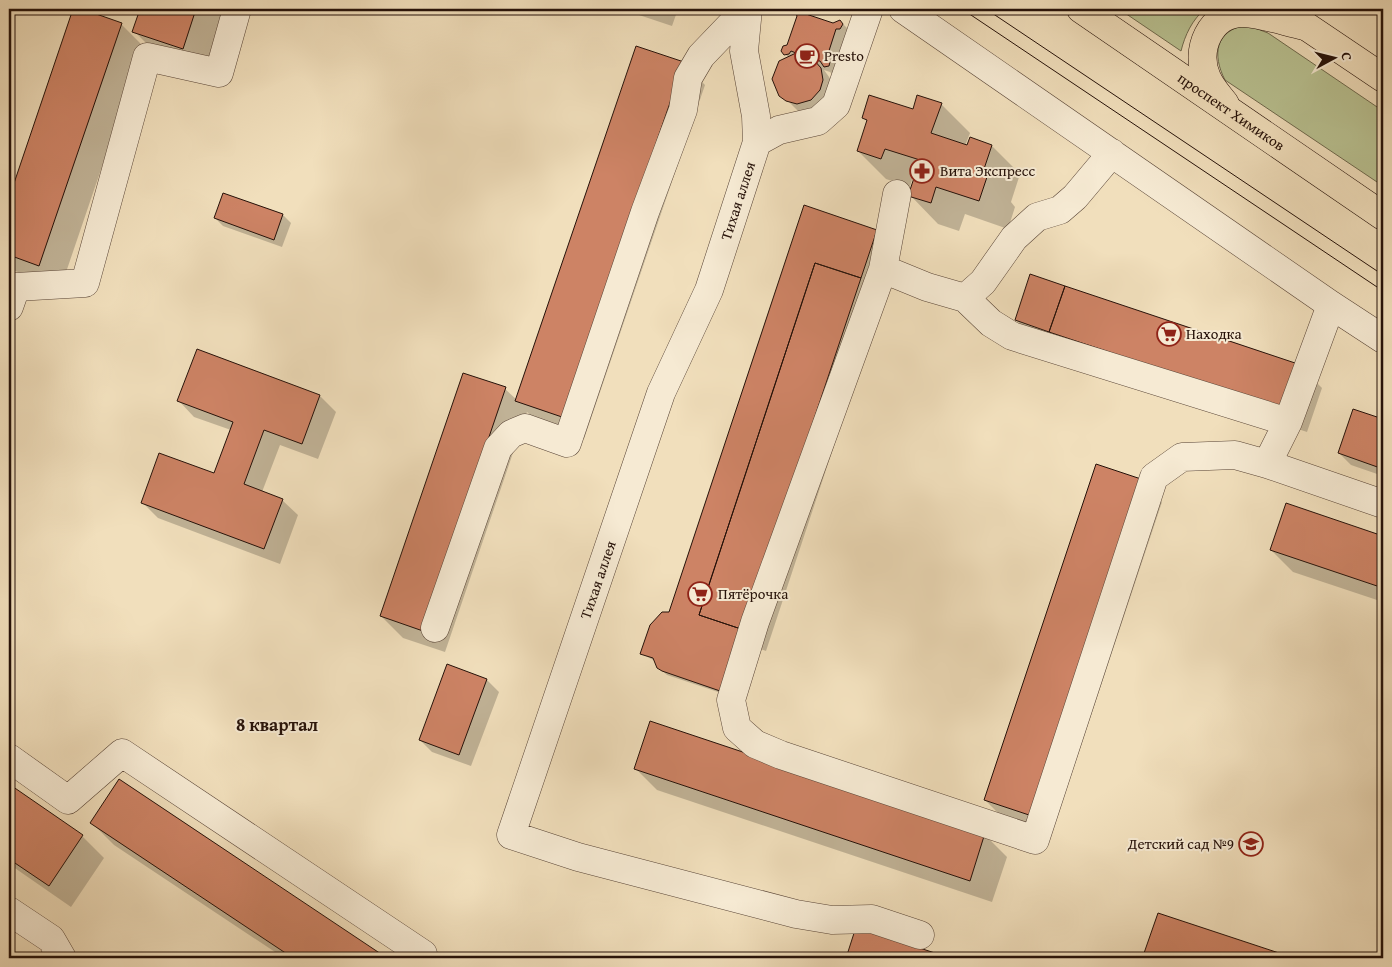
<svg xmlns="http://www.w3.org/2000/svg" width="1392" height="967" font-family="'Gentium Book Plus',serif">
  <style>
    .green { fill: #b9c292; stroke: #6f6a4e }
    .shadow { fill: #0003 }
    .building { fill: #cd8365; stroke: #251109 }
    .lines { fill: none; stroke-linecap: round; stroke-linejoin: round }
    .minor-casing { stroke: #584436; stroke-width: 29 }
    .major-casing { stroke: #251109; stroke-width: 29 }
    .minor { stroke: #f6ead3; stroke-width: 28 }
    .major { stroke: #f1dfbc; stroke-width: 28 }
    .tram { stroke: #251109; stroke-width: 1 }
    .labels { text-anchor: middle; stroke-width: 4; stroke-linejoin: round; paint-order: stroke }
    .poi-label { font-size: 15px; fill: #251109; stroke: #f6ead3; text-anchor: start }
    .street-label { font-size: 15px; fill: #251109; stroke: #f6ead3 }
    .quarter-label { font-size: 18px; font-weight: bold; fill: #251109; stroke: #f6ead3 }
  </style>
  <rect width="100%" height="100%" fill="#f1dfbc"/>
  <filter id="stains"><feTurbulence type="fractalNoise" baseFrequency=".004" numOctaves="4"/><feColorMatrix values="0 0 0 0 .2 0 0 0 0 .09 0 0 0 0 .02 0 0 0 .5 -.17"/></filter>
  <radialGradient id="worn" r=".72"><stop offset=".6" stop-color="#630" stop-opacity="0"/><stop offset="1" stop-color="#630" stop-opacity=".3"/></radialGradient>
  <path class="green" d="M1119 9H1205C1192 20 1185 35 1181 51Z
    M1247 25 1268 33 1383 111V186L1225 80C1212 55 1215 30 1247 25Z"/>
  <path class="shadow" d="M75 9 121 24 143 46 61 287 15 271 9 265V202Z
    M141 9H226L205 70 156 53 134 31Z
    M621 9H678L672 26Z
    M709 9H740L736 20 713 13Z
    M796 9H801L809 16 833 24 837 21 841 22 853 34 837 79 830 72 824 70 832 81 834 93 815 115 799 112 777 90 774 79 789 58 782 51 788 46 798 15 795 12Z
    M683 63 705 85 584 439 538 423 527 412 445 652 403 638 381 616 505 389 517 400Z
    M941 104 970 133 965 146H992L1020 174 1011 202 1015 207 1008 229 965 214 959 231 938 224 910 195 916 177 913 176 910 187 886 179 858 151 868 122 863 117 913 111Z
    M223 194 283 215 291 223 282 247 223 226 215 218Z
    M805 207 880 234 864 283 882 301 766 651 744 643 727 695 667 675 658 667 655 661 642 654 670 614Z
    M1016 320 1300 366 1322 388 1307 432 1073 354 1024 328Z
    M197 351 320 396 336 412 318 459 280 445 262 492 282 500 298 515 280 564 158 518 142 502 214 475 231 430 194 417 179 401Z
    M1353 410 1383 420V476L1351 465 1339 453Z
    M1140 480 1162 502 1051 836 1007 822 985 800Z
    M1286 504 1383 537V602L1293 572 1271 550Z
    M448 666 487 680 499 692 471 766 432 752 420 740Z
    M635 768 985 835 1007 857 992 902 657 790Z
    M119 781 385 958H284L114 845 92 823Z
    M9 786 82 836 104 858 71 907 9 864Z
    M857 929 946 958H847Z
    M1145 956H1285L1287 958H1147Z"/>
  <path class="building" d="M73 9H82L122 23 39 266 9 255V198Z
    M140 9H196L183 49 132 32Z
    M794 9H803V13L833 23 840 20 843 24 840 29H836L827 57 830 62 829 66 824 67 820 61 814 60 821 68 823 80 820 90 811 100 797 104 786 101 779 96 772 79 779 61 796 53 791 51 789 54 784 55 781 51 783 46 787 45 797 16Z
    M636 46 684 62 562 417 515 401Z
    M869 95 913 109 917 95 942 103 931 133 967 145 970 137 992 145 982 175 987 177 979 201 936 187 931 203 908 196 920 160 885 149 881 159 857 151 867 120 862 118Z
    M223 193 283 214 274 240 214 218Z
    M804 205 877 230 861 278 815 263 699 615 744 630 723 692 662 671 657 668 653 658 640 654 650 625 662 612H669Z
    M815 263 861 278 744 630 699 615Z
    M1030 274 1065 286 1049 332 1015 320Z
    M1065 286 1301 365 1285 411 1049 332Z
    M197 349 320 395 302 444 264 430 244 484 283 499 264 549 141 503 159 453 214 473 233 422 177 401Z
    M463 373 506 387 423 631 380 616Z
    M1353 409 1383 419V469L1338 453Z
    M1096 464 1141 479 1029 815 984 800Z
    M1286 503 1383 536V588L1270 550Z
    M447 664 487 679 459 755 419 740Z
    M650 721 985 833 970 881 634 769Z
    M119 779 387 958H293L90 823Z
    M9 784 83 835 49 886 9 859Z
    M1158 913 1285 955 1284 958H1149L1143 956Z
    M856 927 950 958H846Z"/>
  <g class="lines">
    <g class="minor-casing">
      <path id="minor" d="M748 9 744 51 756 116 757 142 709 290 661 393 511 835 578 857 796 914 832 920 872 919 920 935
        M903 9 1331 305 1383 339
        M757 142 779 130 818 121 836 105 869 9
        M897 194 883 269 927 287 965 298 983 282 1014 238 1037 217 1060 210 1075 197 1112 153
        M883 269 755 622 731 700 737 728 755 744 781 755 1035 840 1154 477 1182 457 1235 455 1267 464 1288 422 1331 305
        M965 298 991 323 1012 336 1288 422
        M9 307 16 287 85 283 147 57 219 73 237 9
        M1267 464 1383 504
        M435 628 498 448 511 434 525 428 567 443 645 212 683 110 688 78 701 56 746 9
        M9 758 68 800 122 753 423 954
        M9 911 51 939 62 958"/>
    </g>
    <g class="major-casing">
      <g id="major">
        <path id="s1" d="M1081 9 1383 216"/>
        <path d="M1291 16 1383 78"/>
        <path d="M1225 104C1219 96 1211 88 1207 78 1194 51 1210 12 1244 13 1263 14 1286 22 1305 26"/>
      </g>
    </g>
    <use href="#minor" class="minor"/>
    <use href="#major" class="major"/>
    <path class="tram" d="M962 9 1383 291
      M986 9 1383 275"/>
  </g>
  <defs>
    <g id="cafe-ring" transform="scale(1.25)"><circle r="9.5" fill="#f6ead3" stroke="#8f2418" stroke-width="1.5"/><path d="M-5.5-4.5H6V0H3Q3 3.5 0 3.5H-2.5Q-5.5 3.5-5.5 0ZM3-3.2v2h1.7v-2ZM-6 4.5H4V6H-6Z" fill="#8f2418"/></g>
    <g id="pharmacy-ring" transform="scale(1.25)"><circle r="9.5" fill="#f6ead3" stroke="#8f2418" stroke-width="1.5"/><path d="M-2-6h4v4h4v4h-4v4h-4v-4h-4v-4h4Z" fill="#8f2418"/></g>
    <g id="supermarket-ring" transform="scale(1.25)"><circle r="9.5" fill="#f6ead3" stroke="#8f2418" stroke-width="1.5"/><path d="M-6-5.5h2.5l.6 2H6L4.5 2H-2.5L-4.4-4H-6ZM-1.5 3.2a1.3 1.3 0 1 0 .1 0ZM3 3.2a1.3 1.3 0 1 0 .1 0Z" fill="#8f2418"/></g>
    <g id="school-ring" transform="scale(1.25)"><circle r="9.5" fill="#f6ead3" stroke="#8f2418" stroke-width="1.5"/><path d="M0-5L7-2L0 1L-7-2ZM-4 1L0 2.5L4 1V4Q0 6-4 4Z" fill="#8f2418"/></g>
  </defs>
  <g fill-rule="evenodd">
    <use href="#cafe-ring" x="807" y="56"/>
    <use href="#pharmacy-ring" x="922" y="171"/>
    <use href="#supermarket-ring" x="1169" y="334"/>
    <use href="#supermarket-ring" x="700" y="594"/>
    <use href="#school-ring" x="1251" y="844"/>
  </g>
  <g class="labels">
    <g class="poi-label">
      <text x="824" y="61">Presto</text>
      <text x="940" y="176">Вита Экспресс</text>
      <text x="1186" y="339">Находка</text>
      <text x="718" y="599">Пятёрочка</text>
      <text x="1234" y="849" text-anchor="end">Детский сад №9</text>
    </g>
    <g class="street-label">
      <text dy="5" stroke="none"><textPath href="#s1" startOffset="182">проспект Химиков</textPath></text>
      <text transform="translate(738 201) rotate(-72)" y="5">Тихая аллея</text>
      <text transform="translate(598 580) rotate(-71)" y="5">Тихая аллея</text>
    </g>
    <g class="quarter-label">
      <text x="277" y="731">8 квартал</text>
    </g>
  </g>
  <rect width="1392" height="967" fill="none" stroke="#f1dfbc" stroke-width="30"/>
  <rect x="10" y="10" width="1372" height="947" fill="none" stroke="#251109" stroke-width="2.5"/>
  <rect x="15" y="15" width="1362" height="937" fill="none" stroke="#251109"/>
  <g transform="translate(1334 58) rotate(83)" stroke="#f6ead3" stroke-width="4" paint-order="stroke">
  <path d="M0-4L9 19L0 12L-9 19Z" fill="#251109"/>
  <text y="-8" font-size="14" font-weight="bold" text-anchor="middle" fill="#251109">С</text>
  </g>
  <rect width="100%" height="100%" filter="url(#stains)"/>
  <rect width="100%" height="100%" fill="url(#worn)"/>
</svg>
